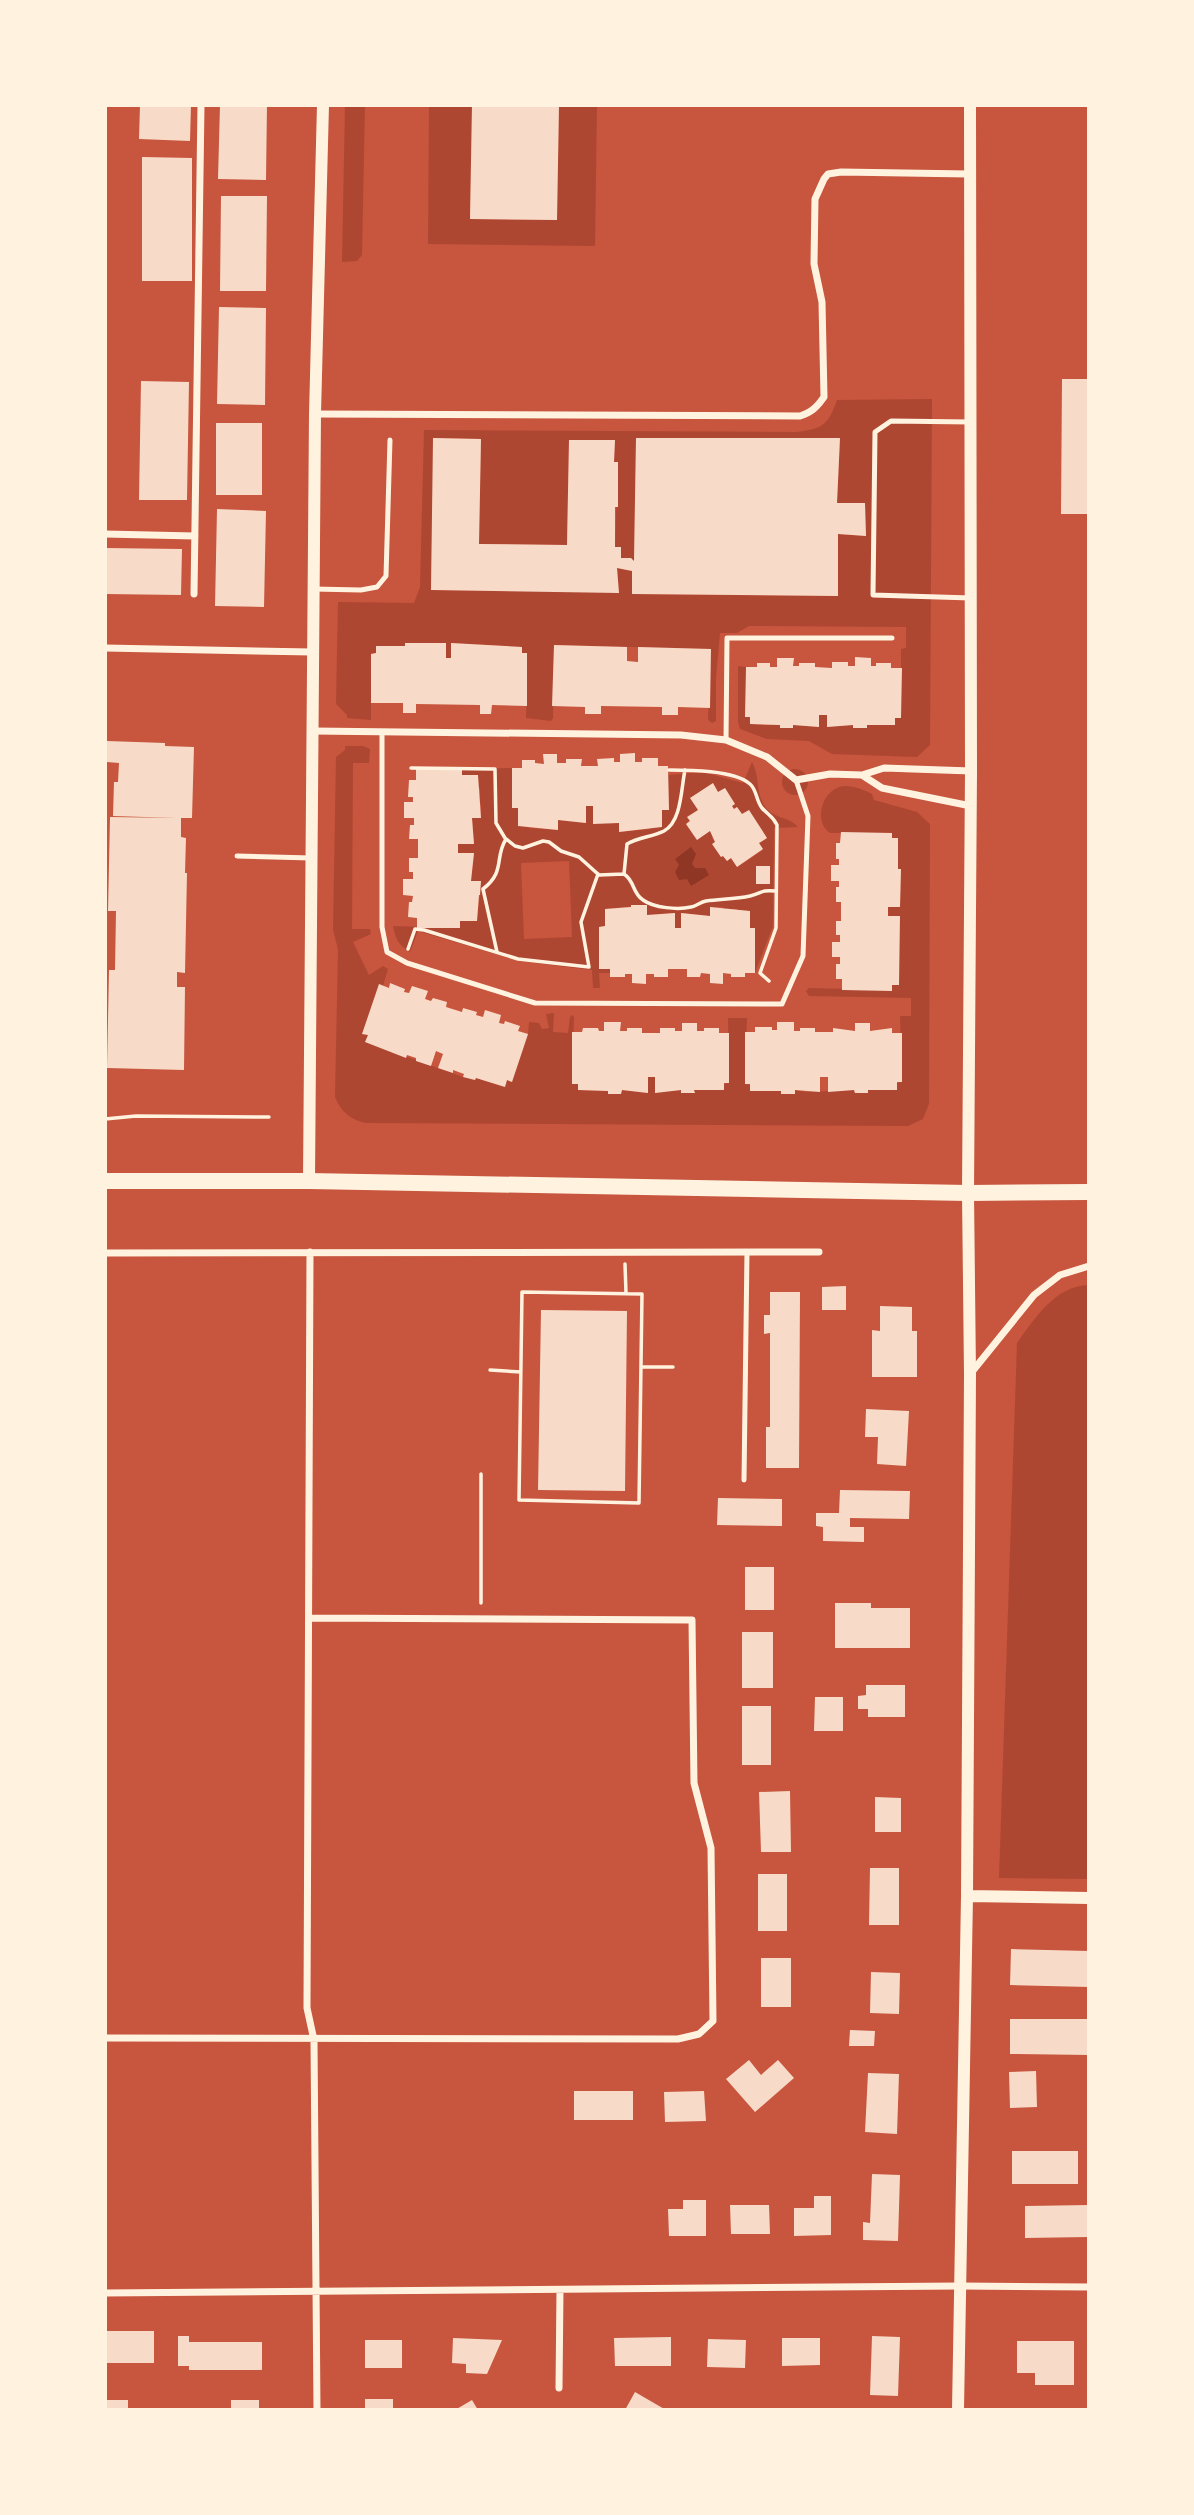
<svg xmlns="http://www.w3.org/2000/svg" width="1194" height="2515" font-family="Georgia,serif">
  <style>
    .green { fill: #ae4732; fill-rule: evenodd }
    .water { fill: #8f3625 }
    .building { fill: #f7dbc8 }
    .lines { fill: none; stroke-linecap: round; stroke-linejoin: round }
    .path { stroke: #fff3e0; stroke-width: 3.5 }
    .service { stroke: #fff3e0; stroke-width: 5 }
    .minor { stroke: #fff3e0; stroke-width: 7 }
    .tertiary { stroke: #fff3e0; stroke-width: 12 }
    .trunk { stroke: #fff3e0; stroke-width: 16 }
  </style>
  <rect width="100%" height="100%" fill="#c8553d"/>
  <path class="green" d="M345 105H365L362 255 357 261 342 262Z
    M429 105H472L470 219 557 220 559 105H597L595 246 428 244Z
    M932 399 930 745 917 757 832 754 809 741 767 739 740 729 738 722V666L746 667 750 724 780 725 793 728V725L819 727V715H827V727L853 725 854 728H866L867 725H895V718L901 717V649L906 648V627L749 626 737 633H720L716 678V721L712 723 708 720 710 649 554 645 553 718 551 721 526 718 527 654 522 653V647L451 643V658H446V643H405V646H376V653L371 654V720L347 718V715L336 704 338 602 414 603 420 587 424 430 796 432C823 429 828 425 837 400ZM434 438 481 439 479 544 567 545 569 440 615 441 614 462H618L615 547H620L621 558H631L634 561 636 438H840L837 503 865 504 866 536 838 534 837 596 633 594 632 571 617 568 619 592 431 590Z
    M345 746H363L370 749 369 763H353L352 929H370L371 934 353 942 369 975 383 966 388 969 383 986 363 1034 368 1035 366 1042 463 1077 475 1080 476 1078 504 1087 507 1080 512 1081 528 1035 529 1022 539 1023 542 1029 549 1028 546 1014 554 1013 553 1032 568 1033 570 1017 572 1015 574 1017 572 1083 578 1084V1090L608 1091V1094H621L622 1090 647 1093 648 1077H655V1093L681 1090V1093H694V1090L729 1083 728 1018H747L745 1084 781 1091V1094H795V1090L806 1092 854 1090 855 1093H867L868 1090 902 1082 900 1016H911V998L809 996 806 991 809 988 892 990 888 907 900 906 901 870 898 869V839L892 838V833H830C812 821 823 787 845 786 855 786 864 790 872 794L874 800 917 812 930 824 929 1104 923 1119 908 1126 366 1123C351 1120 341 1112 335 1097L338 950 333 929 336 757 345 750Z
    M752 762C761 778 754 795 768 810 777 819 790 817 798 827L774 828 773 926 755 973V929L750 928 737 909H723V907H710V916L682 913 681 928H675L674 913 647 915V905L605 909V926L599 927V969H610V973H599L600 988H593L592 970 519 961 418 931 410 952C399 946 395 938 393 926L459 928 460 921H477L481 881H471L474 854 458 853V844H474L472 818 481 817V804L480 803V788L462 775V769L512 768V808H518L529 828 557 830 558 820 585 823 586 806H593L594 823H619V832L650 829V827H662V810H669L668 775 703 772 743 783ZM713 784 718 792 725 788 735 804 732 806 734 809 737 807 742 814 749 810 767 838 759 843 763 850 737 867 731 858 727 861 723 856 721 857 713 844 715 842 712 838 713 836 710 831 696 839 686 824 698 810ZM569 861 572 937 524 939 521 863ZM756 866H770V884H756Z
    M782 782a13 13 0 1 1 26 0a13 13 0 1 1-26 0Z
    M1089 1285V1879L999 1878 1017 1343C1035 1318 1055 1286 1089 1285Z"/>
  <path class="water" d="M691 847 696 854 692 864 695 868H705L709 875 691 886 687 879 679 880 675 872 679 865 675 859Z"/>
  <path class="building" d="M140 105H191L190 141 139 139Z
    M220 105H267L266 180 218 179Z
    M472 105H559L557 220 470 219Z
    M142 157 192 158V281H142Z
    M221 196H267L266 291H220Z
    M219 307 266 308 265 405 217 404Z
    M1062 379H1089V514H1061Z
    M141 381 189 382 187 500H139Z
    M216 423H262V495H216Z
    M433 438 481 439 479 544 567 545 569 440H615L614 462H618V507H615V547H621V558H631L634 561 636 438H840L837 503H865L866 536 838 534V596L632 594V571L617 568 619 593 431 590Z
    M217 509 266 511 264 607 215 606Z
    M105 548 182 549 181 595 105 594Z
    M405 643H446V658H451V643L522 647V653H527V706L492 705 491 714H480V705L416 704V713H403V703H371V654L376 653V646H405Z
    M554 645 627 647V661L638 662V647L711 649 710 708 678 707V715H662V707L601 706V714H585V707L552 706Z
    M855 657 871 658V666H876V663H891V668H902L901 718H895V725H867V728H853V725L827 727V715H819V727L793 725V728H780V725L750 724V717H745L746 667H757V663H770V667H777V658H794L793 666H799V663H815V667L832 668V662H848V666H855Z
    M107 741 165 743V746L194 747 192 818H181V837L186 838 185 873H187L185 973 177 972V987H185L184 1070 107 1068 109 970H115L116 911H108L110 817 177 818 113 816 114 782H118L119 763 107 762Z
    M635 753V762H642V758H658V766H668L669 810H662V827L619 832V823L593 824V806H586V823L558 820V830L518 826V808H512V768H522V760H535V763L544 764 543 754H557V763H566V759H582L581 766H598L597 759 614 758V762H620V754Z
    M416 769H462V775H478L481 818H472L474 844H458V853H474L471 881H481L480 895H479L477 921H460V928H417V918L408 917 409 902H412L413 896 403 895V879H413V872H409V858H418V839H409L410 825H414V818H404V802H413V797H408L409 780H416Z
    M713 783 718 792 725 788 735 804 732 806 734 809 737 807 742 814 749 810 767 838 759 843 763 849 737 867 731 858 727 861 723 856 721 857 712 844 715 842 710 831 697 840 686 824 690 821 687 817 698 810 690 798Z
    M841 832 892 833V838H898V869H901L900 907H888V916H900L899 985H892V991L842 990V979H836V964H840V957H832V942H840V935H836V921H841V902H836V887H839V881H831V865H839V859H836V843H840Z
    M756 866H770V884H756Z
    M631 905H647V915L675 913V928H681V913L710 916V907L750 911V928H755V973H745V977H731V974L723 973V984L710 983V974L701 973 700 977H687V969H668V977H654V974H646V984L632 983V974H625V977H610V969H599V927L605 926V909L631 907Z
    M390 983 405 989 404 992 409 993 412 986 428 991 425 999 431 1001 433 998 447 1002 446 1007 462 1012 463 1008 477 1012 476 1015 483 1017 485 1010 501 1015 499 1023 504 1024 505 1021 520 1026 518 1031 528 1034 512 1082 507 1080 505 1087 476 1078 475 1080 463 1077 464 1074 453 1070V1073L438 1068 443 1054 436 1051 431 1066 416 1061V1058L407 1055 406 1058 365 1042 368 1035 362 1034 379 984 389 988Z
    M604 1022H621L620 1031H627V1028H642V1033H660V1028H675V1031H682V1023H697V1031H704V1028H719V1033H729V1083H724V1090H694L695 1093H681V1090L655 1093V1077H648V1093L622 1090 621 1094H608V1091L578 1090V1084H572V1032H582L583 1028H598L599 1031H604Z
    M777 1022H794V1031H800V1028H815V1032H833V1028L855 1031V1023H870V1031L892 1028V1033H902V1082H897V1090H868V1093H855L854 1090 828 1092V1077H820V1092L795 1090V1094H781V1091H750V1084H745V1032H755V1027H772V1030H777Z
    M846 1286V1310H822V1287Z
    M770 1292H800L799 1468H766V1427H770V1333L764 1334V1315H770Z
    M880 1306 912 1307V1331H917V1377H872V1330L880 1331Z
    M541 1310 627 1311 625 1491 538 1490Z
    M866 1409 909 1411 906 1466 877 1464 878 1437H865Z
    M840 1490 910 1491 909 1519 850 1518V1527H864V1542L823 1541V1527L816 1526V1513H839Z
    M718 1498 782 1499V1526L717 1525Z
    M745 1567H774V1610H745Z
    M835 1603H871V1608H910V1648H835Z
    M742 1632H773V1688H742Z
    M866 1685H905V1717H868V1709H858V1696L866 1695Z
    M815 1697H843V1731H814Z
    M742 1706H771V1765H742Z
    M790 1791 791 1852H761L759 1792Z
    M875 1797 901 1798V1832H875Z
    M870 1868H899V1925H869Z
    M758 1874H787V1931H758Z
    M1011 1949 1089 1951V1987L1010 1985Z
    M761 1958H791V2007H761Z
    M871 1972 900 1973 899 2014 870 2013Z
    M1010 2019H1089V2055L1010 2054Z
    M850 2030 875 2031 874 2046H849Z
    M749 2060 761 2075 778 2060 794 2078 755 2112 726 2079Z
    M1036 2071 1037 2107 1010 2108 1009 2072Z
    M868 2073 899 2074 897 2134 865 2132Z
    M574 2091H633V2120H574Z
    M704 2091 706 2121 665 2122 664 2092Z
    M1012 2151H1078V2184H1012Z
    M872 2174 900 2175 898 2241 863 2240V2222L870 2223Z
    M814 2196H831V2235L794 2236V2208H814Z
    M683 2200H706V2236H669L668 2209H683Z
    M730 2205H769L770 2234H731Z
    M1089 2205V2237L1025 2238V2206Z
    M105 2331H154V2363H105Z
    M178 2336H189V2342H262V2370H189V2366H178Z
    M872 2336 900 2337 898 2396 870 2395Z
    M671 2337V2366H615L614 2338Z
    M453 2338 502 2340 487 2374 466 2373V2364L452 2363Z
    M782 2338H820V2365L782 2366Z
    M708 2339 746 2340 745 2368 707 2367Z
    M365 2340H402V2368H365Z
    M1017 2341H1074V2385H1035V2373H1017Z
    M635 2392 666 2410H625Z
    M365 2399H393V2410H365Z
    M105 2400H128V2410H105Z
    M231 2400H259V2410H231Z
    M472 2400 478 2410H455Z"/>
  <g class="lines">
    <path class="path" d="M411 768 495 769 496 823 505 838 515 846 523 848 543 841 549 842 561 851 579 857 599 875 624 874C635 881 632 893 643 900 654 908 678 910 691 907 697 906 700 902 706 901 721 899 736 899 750 896 764 892 760 890 776 891
      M669 770C689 770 734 770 750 784 757 790 756 801 762 808 768 815 773 816 777 825L776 928 760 973 769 981
      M624 874 627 844C639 837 652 837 664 831 682 821 681 788 685 770
      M408 949 415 929 424 930 518 959 589 967 581 922 598 874
      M497 952 483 889C506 871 494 858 506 839
      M105 1119 136 1116 269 1117
      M625 1264 626 1293
      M522 1292 642 1294 639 1503 519 1500Z
      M641 1367H673
      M490 1370 521 1372
      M481 1603V1474"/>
    <path class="service" d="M971 422 891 421 875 432 873 595 971 598
      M313 589 361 590 377 587 386 576 390 440
      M382 732V927L387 952 407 963 535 1003 782 1004 803 956 808 816 796 780
      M726 740 727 638H892
      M237 856 311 858
      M744 1480 747 1252"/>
    <path class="minor" d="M315 414 800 416C812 412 817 407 824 397L822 302 814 264 815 199 824 179 828 174 841 172 969 174
      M105 534 195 536
      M194 594 201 105
      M105 648 312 652
      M313 731 681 735 726 740 767 757 796 780 830 774 862 775 882 788 971 806
      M862 775 884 768 971 771
      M310 1252 307 2008 314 2040 317 2410
      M105 1253 819 1252
      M971 1373 1034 1295 1060 1275 1089 1266
      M105 2038 678 2039 699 2034 713 2021 711 1848 694 1783 692 1620 310 1618
      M105 2293 960 2286 1089 2287
      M559 2388 560 2290"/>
    <path class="tertiary" d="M309 1181 315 414 323 105
      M967 1896 1089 1898
      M958 2410 967 1896 970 1374 968 1193 971 771 970 105"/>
    <path class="trunk" d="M105 1181H309L968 1193 1089 1192"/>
  </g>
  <rect width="1194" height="2515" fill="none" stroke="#fff3e0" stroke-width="214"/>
</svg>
